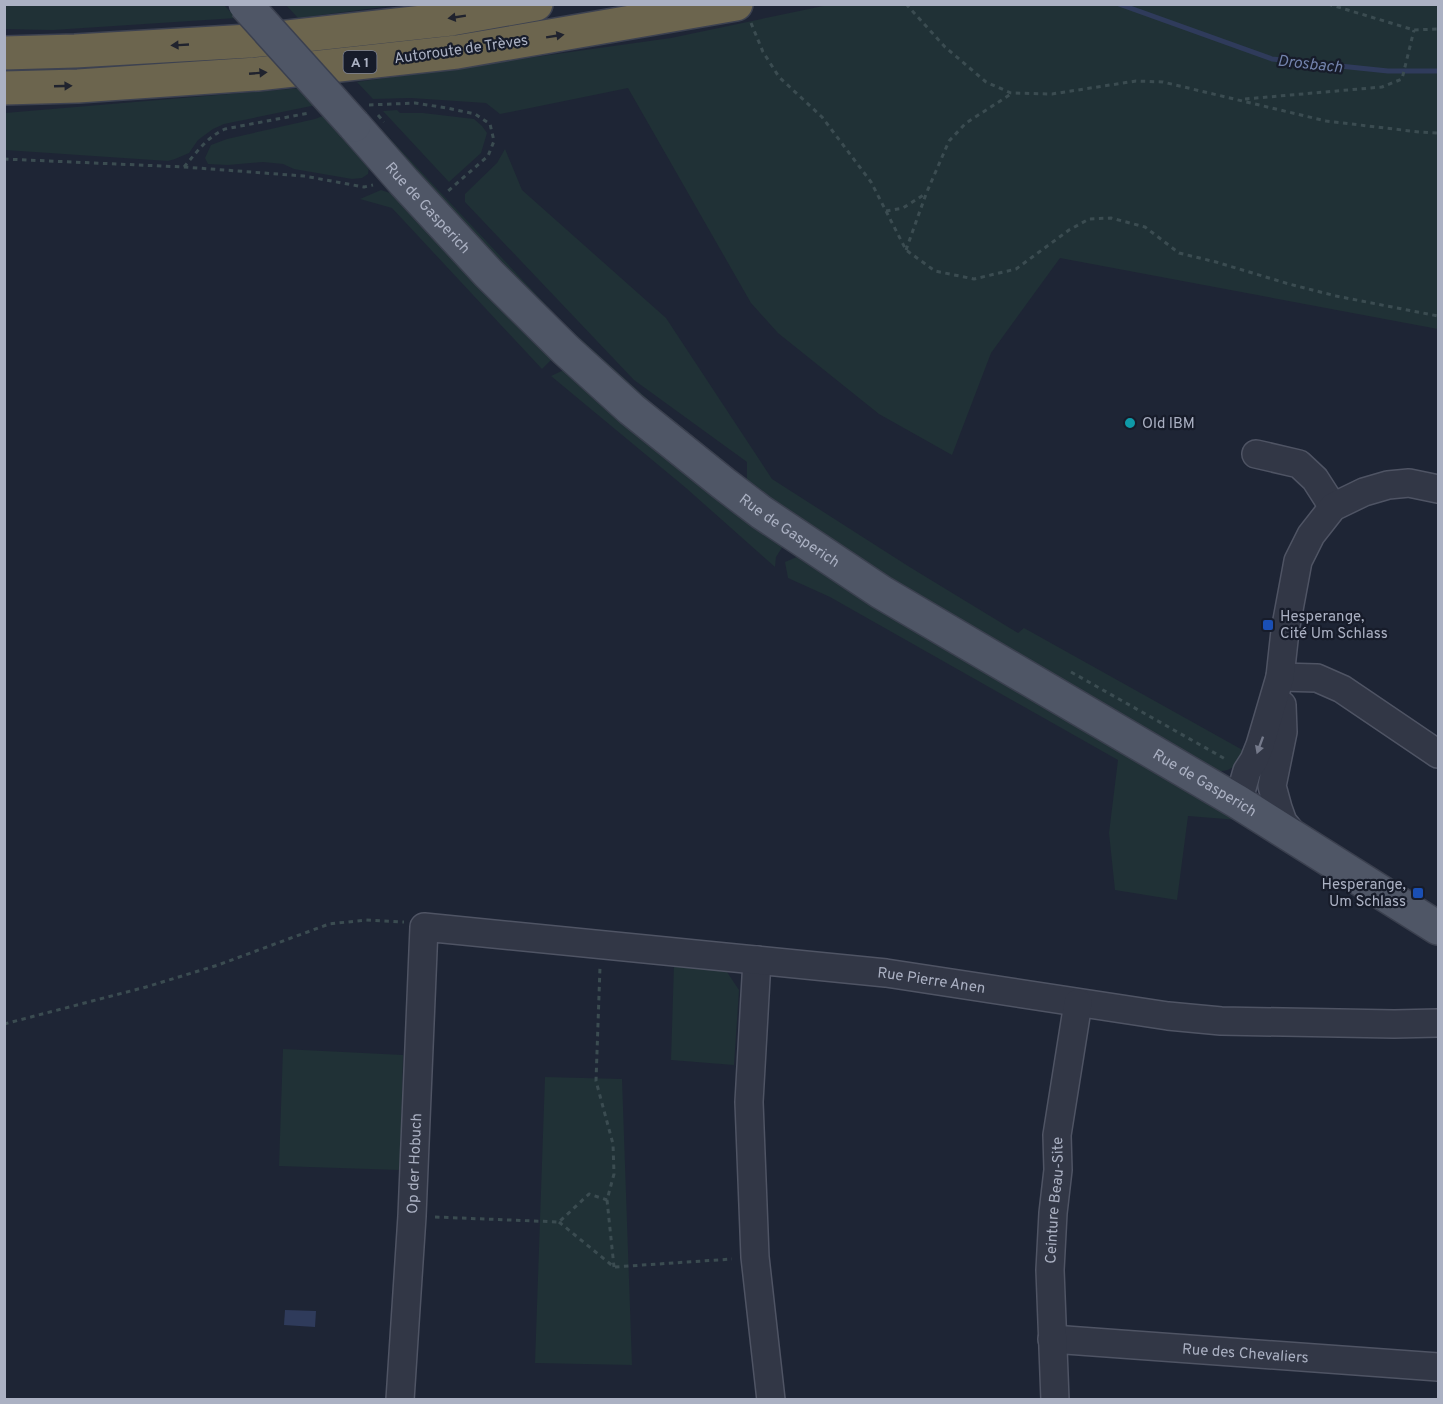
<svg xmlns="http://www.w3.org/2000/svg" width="1443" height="1404" font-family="Overpass,sans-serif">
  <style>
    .green { fill: #203136 }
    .water { fill: #2f3b5b }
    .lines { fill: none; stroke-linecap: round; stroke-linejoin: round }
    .stream { stroke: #2f3b5b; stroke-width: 5 }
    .minor-casing { stroke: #4f5464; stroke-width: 30 }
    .major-casing { stroke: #3b404f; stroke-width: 36 }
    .highway-casing { stroke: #3c4150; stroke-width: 36 }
    .path { stroke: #3b4c51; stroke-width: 3; stroke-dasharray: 4.5 4.5; stroke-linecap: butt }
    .minor { stroke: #323746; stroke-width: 27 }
    .major { stroke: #4f5666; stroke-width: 33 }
    .highway { stroke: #6c654e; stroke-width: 33 }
    .major-bridge-casing { stroke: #3b404f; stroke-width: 36; stroke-linecap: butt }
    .path-bridge { stroke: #3b4c51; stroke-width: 3; stroke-dasharray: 4.5 4.5; stroke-linecap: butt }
    .major-bridge { stroke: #4f5666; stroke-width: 33 }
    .oneway { fill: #20232e }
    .oneway2 { fill: #757a8b }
    .culture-dot { fill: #0f9aa8; stroke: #171c2a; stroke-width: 2 }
    .transit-dot { fill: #1a4fb4; stroke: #171c2a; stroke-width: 2 }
    .labels { text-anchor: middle; stroke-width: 4.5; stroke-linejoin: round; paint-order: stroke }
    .shield { fill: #171c2a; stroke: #7f8495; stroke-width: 1.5 }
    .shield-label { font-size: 14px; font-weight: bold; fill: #abb1c3 }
    .street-label { font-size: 15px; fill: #abb1c3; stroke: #171c2a }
    .poi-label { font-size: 15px; fill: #abb1c3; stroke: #171c2a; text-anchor: start }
    .water-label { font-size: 16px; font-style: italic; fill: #7383ad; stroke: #171c2a }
  </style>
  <rect width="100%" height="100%" fill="#1e2535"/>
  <path class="green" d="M5 4 224 5 236 18 53 30 5 29Z
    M286 5H398L298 18Z
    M828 5H1438V329L1060 258 991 353 952 455 879 414 778 333 751 303 628 88 500 114 486 103 411 98 373 99 357 82 671 38Z
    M301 88 316 105 224 124 213 129 198 140 189 153 175 159 168 161 5 150V113Z
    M397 110 400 113H423L474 119 482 126 487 133 481 153 449 182 383 111Z
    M325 115 369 167 368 174 362 178 352 179 294 169 283 164 263 162 228 165 208 164 205 158 211 145 227 139 315 119Z
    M381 129 562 322 652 403 723 460 719 463 573 341 376 133Z
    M505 149 522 190 666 318 772 479 908 566 1018 633 1024 628 1248 753C1241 760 1232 772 1220 771 1214 771 1204 765 1198 762L830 547 747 482V462L634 380 465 202V194L497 163Z
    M381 190 399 196 555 356 542 369 392 208 360 199Z
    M570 367 783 546 776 557 775 567 686 488 551 376Z
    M799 556 1238 820 1188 816 1177 900 1115 890 1109 833 1118 760 830 597 788 578 785 562Z
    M674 964 727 972 739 990 734 1065 671 1060Z
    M283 1049 403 1055 400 1170 279 1166Z
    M545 1077 622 1079 632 1365 535 1363Z"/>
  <path class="water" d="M285 1310 316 1311 315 1327 284 1325Z"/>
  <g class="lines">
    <path class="stream" d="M1119 4 1272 59 1388 71H1438"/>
    <g class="minor-casing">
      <g id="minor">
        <path d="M1256 454 1299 464 1315 479 1333 507"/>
        <path d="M1280 677 1317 678 1342 689 1438 754"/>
        <path d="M1282 705 1283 732 1272 786 1278 808 1283 822 1296 838"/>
        <path d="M1238 802 1247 771 1254 760 1260 745 1280 677 1285 631 1298 561 1311 535 1333 507 1364 492 1388 485 1409 483 1438 489"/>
        <path d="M757 960 749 1102 755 1257 771 1400"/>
        <path id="s1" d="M1052 1339 1438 1367"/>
        <path id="s2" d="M400 1400 412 1216 424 927 886 973 1168 1016 1221 1021 1394 1024 1438 1023"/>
        <path id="s3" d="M1055 1400 1050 1270 1053 1213 1058 1170 1057 1135 1078 1003"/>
      </g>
    </g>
    <g class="major-casing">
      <g id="major">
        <path id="s4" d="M354 125 404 182 489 274 566 350 631 409 723 483 761 512 881 592 1238 802 1438 928"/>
      </g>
    </g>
    <g class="highway-casing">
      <path id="highway" d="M4 53 75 51 250 41 451 19 536 4
        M4 88 78 86 257 74 457 52 736 4"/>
    </g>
    <path class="path" d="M906 4 945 47 986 82 1011 93 1052 94 1136 81 1163 82 1326 121 1419 132 1438 133
      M1328 4 1414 30 1438 29
      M751 23 763 52 779 77 822 117 871 182 906 250 935 271 974 279 1016 269 1069 230 1089 219 1111 218 1145 227 1179 253 1216 262 1289 284 1336 296 1438 316
      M1245 99 1382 87 1402 79 1414 30
      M369 105 415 103 447 108 475 114 490 124 494 141 488 156 448 191
      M4 159 184 167 304 176 364 187 373 185
      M184 167C197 152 207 137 225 129L309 113
      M886 211 903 208 925 194
      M906 250 926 194 949 141 966 123 1011 94
      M1071 672 1227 760
      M4 1024 146 987 218 965 329 924 366 920 404 922
      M607 1200 614 1267
      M435 1217 559 1222 589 1194 607 1200 614 1174 613 1144 596 1081 600 967
      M559 1222 614 1267 732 1259"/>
    <use href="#minor" class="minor"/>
    <use href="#major" class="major"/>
    <use href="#highway" class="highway"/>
    <g class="major-bridge-casing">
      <path id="major-bridge" d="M245 4 354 125"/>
    </g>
    <path class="path-bridge" d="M378 115 384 122"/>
    <use href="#major-bridge" class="major-bridge"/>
  </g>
  <defs><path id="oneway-solid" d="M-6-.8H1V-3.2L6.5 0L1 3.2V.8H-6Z" transform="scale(1.5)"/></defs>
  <g class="oneway">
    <use href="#oneway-solid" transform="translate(457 17) rotate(171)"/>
    <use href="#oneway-solid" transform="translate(555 36) rotate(-9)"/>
    <use href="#oneway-solid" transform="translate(180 45) rotate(177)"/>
    <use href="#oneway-solid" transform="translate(258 73) rotate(-5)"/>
    <use href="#oneway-solid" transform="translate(63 86) rotate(-2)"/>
  </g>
  <use class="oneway2" href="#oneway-solid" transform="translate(1260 745) rotate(110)"/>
  <circle class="culture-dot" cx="1130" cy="423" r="6"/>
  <g class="transit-dot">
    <rect x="1262" y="619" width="12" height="12" rx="3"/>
    <rect x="1412" y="887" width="12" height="12" rx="3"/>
  </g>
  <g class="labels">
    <rect class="shield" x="343.5" y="51" width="33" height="22" rx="4.5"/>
    <g class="shield-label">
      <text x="360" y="67">A 1</text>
    </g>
    <g class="street-label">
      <text transform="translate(461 49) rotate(-8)" y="5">Autoroute de Trèves</text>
      <text dy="5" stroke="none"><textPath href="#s4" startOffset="111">Rue de Gasperich</textPath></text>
      <text dy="5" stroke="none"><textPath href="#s4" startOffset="597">Rue de Gasperich</textPath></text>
      <text dy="5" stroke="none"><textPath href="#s4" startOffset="1083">Rue de Gasperich</textPath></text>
      <text dy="5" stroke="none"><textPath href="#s2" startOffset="984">Rue Pierre Anen</textPath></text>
      <text dy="5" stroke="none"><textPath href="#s2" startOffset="237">Op der Hobuch</textPath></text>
      <text dy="5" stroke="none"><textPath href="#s3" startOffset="200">Ceinture Beau-Site</textPath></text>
      <text dy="5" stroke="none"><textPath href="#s1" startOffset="194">Rue des Chevaliers</textPath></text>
    </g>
    <g class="poi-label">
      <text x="1142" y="428">Old IBM</text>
      <text x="1280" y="621">Hesperange,<tspan x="1280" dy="17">Cité Um Schlass</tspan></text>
      <text x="1406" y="889" text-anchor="end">Hesperange,<tspan x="1406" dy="17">Um Schlass</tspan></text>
    </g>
    <g class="water-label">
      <text transform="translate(1310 63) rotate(6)" y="6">Drosbach</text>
    </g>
  </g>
  <rect width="1443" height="1404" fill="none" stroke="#abb1c3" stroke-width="12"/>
</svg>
